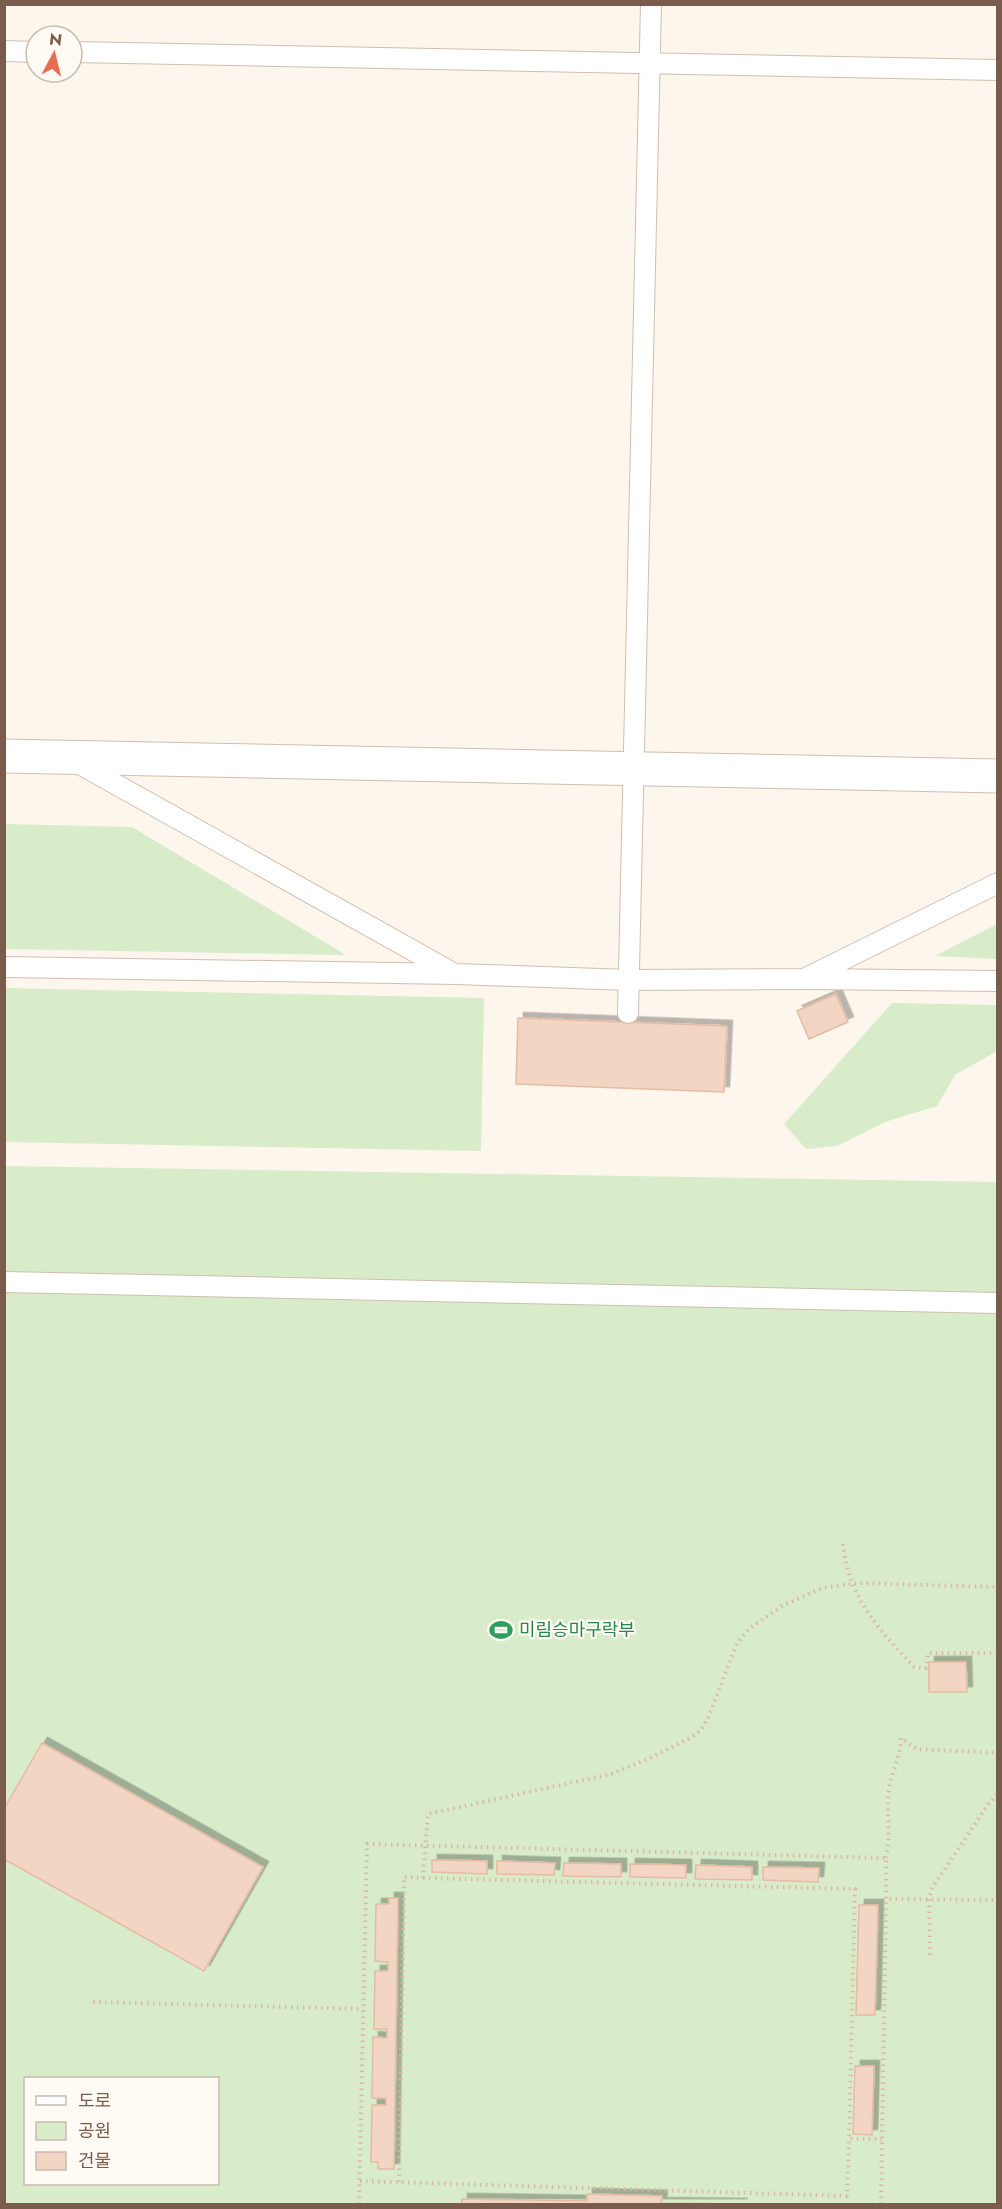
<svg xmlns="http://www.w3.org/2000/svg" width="1002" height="2209" font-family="Jost,'Noto Sans KR',sans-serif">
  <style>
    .green { fill: #d8ecc9; fill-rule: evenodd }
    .building { fill: #f3d5c3; stroke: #e6bba3; stroke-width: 1.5; filter: url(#shadow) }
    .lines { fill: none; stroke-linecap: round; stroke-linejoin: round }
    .lane-casing { stroke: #d1beb0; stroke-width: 22 }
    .street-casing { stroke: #d1beb0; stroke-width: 35 }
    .path { stroke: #d9b8a5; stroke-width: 4; stroke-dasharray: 1.5 4.5; stroke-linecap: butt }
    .lane { stroke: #fff; stroke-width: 20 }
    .street { stroke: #fff; stroke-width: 33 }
    .labels { text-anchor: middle; stroke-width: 4.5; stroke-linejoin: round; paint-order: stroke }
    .leisure-label { font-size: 18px; fill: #27864d; stroke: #fffaf3; text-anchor: start }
  </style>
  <defs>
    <filter id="shadow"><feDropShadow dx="5.5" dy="-5.5" stdDeviation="0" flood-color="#0004"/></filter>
  </defs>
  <rect width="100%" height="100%" fill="#fdf6ec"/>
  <path class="green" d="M5 824 132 827 346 955 5 949Z
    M997 924V959L935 956Z
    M5 988 484 998 481 1151 5 1142Z
    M892 1003 997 1005V1051L955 1075 937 1106 885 1122 837 1146 806 1149 784 1124Z
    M5 1166 997 1182V2204H5ZM26 2078H218V2184H26Z"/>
  <path class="building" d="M836 994 848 1022 809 1039 797 1011Z
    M518 1018 727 1026 724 1092 516 1084Z
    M929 1662H966L967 1692H929Z
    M42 1743 263 1867 204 1971 4 1859V1809Z
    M432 1860 487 1861V1874L432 1872Z
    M497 1861 555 1863 554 1875 497 1874Z
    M564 1863 621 1864V1877L563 1876Z
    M630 1864 686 1865V1878L630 1877Z
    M696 1865 752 1867V1880L695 1879Z
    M763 1867 819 1868 818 1882 763 1880Z
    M389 1898H398L394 2169H378V2162H371L372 2105H386V2098H372L373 2037 387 2038V2029H374L375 1971H388V1962L375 1961 376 1904H389Z
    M859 1905H878L875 2015H856Z
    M855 2066H874L872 2135 853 2134Z
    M587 2194 662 2196 661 2203 742 2204H462V2199L587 2201Z"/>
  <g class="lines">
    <g class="lane-casing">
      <path id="lane" d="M4 51 36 52
        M72 52 998 70
        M76 762 453 973
        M4 967 456 974 629 980 805 979 998 981
        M808 977 998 883
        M628 1013 651 4
        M4 1282 998 1303"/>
    </g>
    <g class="street-casing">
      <path id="street" d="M4 756 998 776"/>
    </g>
    <path class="path" d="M843 1544C849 1599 878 1628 914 1667L926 1668 928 1653H998
      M886 1858C891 1835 886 1813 889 1790 891 1773 900 1758 901 1738L917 1749 998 1753
      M423 1878 855 1889 849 2139
      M930 1955 929 1899 932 1888 989 1803 998 1794
      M93 2002 363 2009
      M360 2181 847 2196 849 2139H882
      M399 2182 404 1877 423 1878 428 1814 611 1774 648 1759 692 1737 701 1730 709 1716 737 1643 750 1628 782 1606 822 1588 858 1583 998 1587
      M359 2204 367 1844 886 1858V1899L998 1900
      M881 2204 886 1899"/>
    <use href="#lane" class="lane"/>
    <use href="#street" class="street"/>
  </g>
  <defs>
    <g id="stadium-bare" transform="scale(1.8)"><path d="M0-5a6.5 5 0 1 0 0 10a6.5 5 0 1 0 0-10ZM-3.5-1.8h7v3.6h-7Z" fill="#2e9e5b" stroke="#fffaf3" stroke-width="2.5" paint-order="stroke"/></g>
  </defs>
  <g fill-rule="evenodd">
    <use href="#stadium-bare" x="501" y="1630"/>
  </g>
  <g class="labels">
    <g class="leisure-label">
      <text x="519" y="1636">미림승마구락부</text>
    </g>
  </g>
  <rect width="1002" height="2209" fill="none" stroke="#7a5c4d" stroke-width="12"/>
  <rect x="24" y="2077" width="195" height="108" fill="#fffaf3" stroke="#cabbb1" stroke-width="1.5"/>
  <rect x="36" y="2096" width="30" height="9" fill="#ffffff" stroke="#cabbb1" stroke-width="1.5"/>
  <text x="78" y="2107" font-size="18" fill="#7a5c4d">도로</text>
  <rect x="36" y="2122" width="30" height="18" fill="#d8ecc9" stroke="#cabbb1" stroke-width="1.5"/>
  <text x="78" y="2137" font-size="18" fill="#7a5c4d">공원</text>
  <rect x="36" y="2152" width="30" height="18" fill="#f3d5c3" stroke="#cabbb1" stroke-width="1.5"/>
  <text x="78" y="2167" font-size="18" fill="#7a5c4d">건물</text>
  <g transform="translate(54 54) rotate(7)"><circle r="28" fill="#fffaf3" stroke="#cabbb1" stroke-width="1.5"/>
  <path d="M0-4.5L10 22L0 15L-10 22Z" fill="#e76f51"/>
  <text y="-9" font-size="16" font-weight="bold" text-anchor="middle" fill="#7a5c4d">N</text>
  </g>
</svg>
